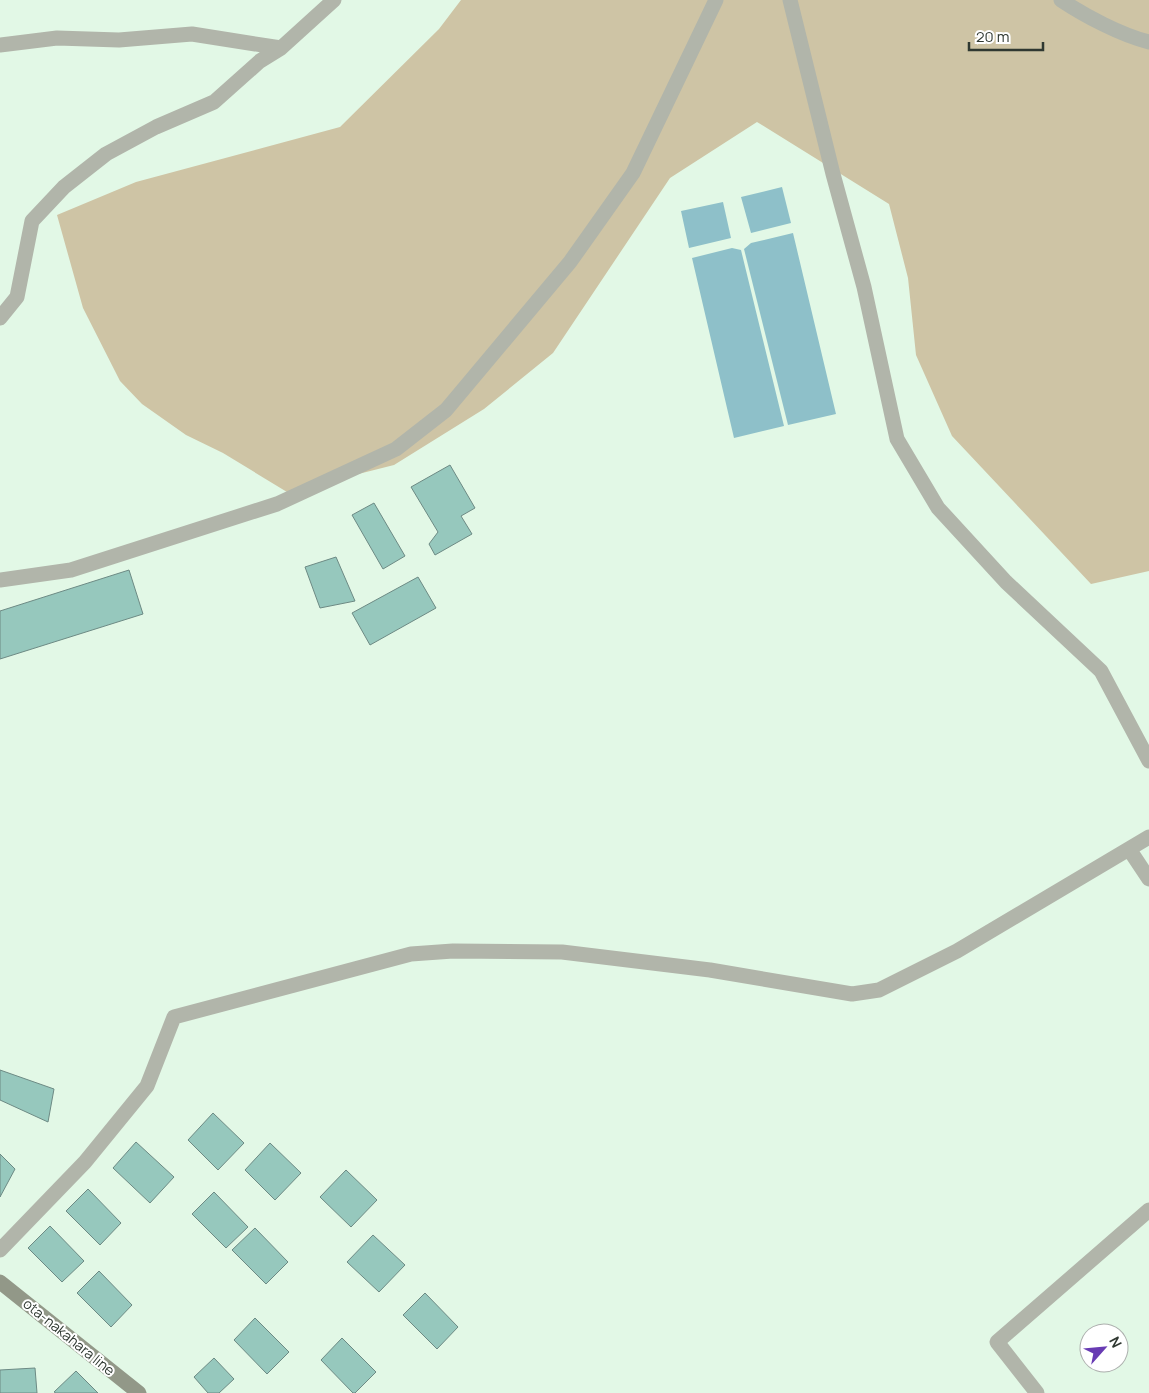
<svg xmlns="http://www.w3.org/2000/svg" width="1149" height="1393" font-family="Manrope,sans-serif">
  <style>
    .green { fill: #cec4a5 }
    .water { fill: #8ec0c9 }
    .building { fill: #96c8bd; stroke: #6d8a84 }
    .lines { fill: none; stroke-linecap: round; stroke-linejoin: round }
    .minor { stroke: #b1b5aa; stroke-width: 15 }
    .secondary { stroke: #929888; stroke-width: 15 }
    .labels { text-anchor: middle; stroke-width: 4; stroke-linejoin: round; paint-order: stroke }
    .street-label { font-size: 14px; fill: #2f3831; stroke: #fff }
  </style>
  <rect width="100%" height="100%" fill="#e2f8e6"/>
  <path class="green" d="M461 0H1149V571L1091 584 952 436 916 355 908 278 889 204 757 122 670 178 553 353 484 409 394 465 287 492 223 453 186 435 142 404 120 381 83 308 57 215 136 182 340 127 439 29Z"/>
  <path class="water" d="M782 187 791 223 751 233 741 197Z
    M723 202 731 238 689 248 681 211Z
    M793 233 836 414 788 425 744 249 751 243Z
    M732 248 741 250 784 426 734 438 692 258Z"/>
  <path class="building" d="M450 465 475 508 461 516 472 534 435 555 429 544 438 532 411 487Z
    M374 503 405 556 383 569 352 515Z
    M336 557 355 601 320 608 305 567Z
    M129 570 143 614 0 659V611Z
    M418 577 436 608 370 645 352 613Z
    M0 1070 54 1089 48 1122 0 1100Z
    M213 1113 244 1143 218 1170 188 1140Z
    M136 1142 174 1177 150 1203 113 1168Z
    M270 1143 301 1173 275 1200 245 1170Z
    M0 1154 15 1169 0 1197Z
    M346 1170 377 1200 351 1227 320 1197Z
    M88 1189 121 1223 100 1245 66 1211Z
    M214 1192 248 1227 226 1248 192 1214Z
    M50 1226 84 1261 62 1282 28 1248Z
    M255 1228 288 1262 266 1284 232 1250Z
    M373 1235 405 1265 379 1292 347 1262Z
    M99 1271 132 1305 111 1327 77 1293Z
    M425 1293 458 1327 437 1349 403 1315Z
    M255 1318 289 1352 267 1374 234 1340Z
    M342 1338 376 1372 355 1393H353L321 1360Z
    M214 1358 234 1379 219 1393H208L194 1377Z
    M35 1368 37 1393H0V1370Z
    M76 1371 98 1393H56L54 1392Z"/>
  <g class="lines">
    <path class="minor" d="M790 0 833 174 864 287 897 439 938 508 1006 582 1101 671 1149 761
      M1061 0C1085 16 1121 35 1149 42
      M0 45 57 38 119 40 192 34 281 48
      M0 318 17 297 32 221 64 187 106 154 156 127 214 102 260 61 281 48 334 0
      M0 580 71 570 277 504 396 449 446 410 570 262 633 173 716 0
      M1129 849 1149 879
      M0 1250 85 1162 147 1086 174 1017 411 954 453 951 562 952 710 970 852 994 879 990 957 951 1149 837
      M1037 1393 997 1342 1149 1210"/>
    <path class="secondary" d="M0 1282 139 1393"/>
  </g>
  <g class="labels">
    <g class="street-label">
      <text transform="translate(69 1337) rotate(39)" y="5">ota-nakahara line</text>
    </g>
  </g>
  <g transform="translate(1104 1348) rotate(63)"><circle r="24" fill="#ffffff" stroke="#acafad"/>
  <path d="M0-4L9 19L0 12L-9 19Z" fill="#683bb3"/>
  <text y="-8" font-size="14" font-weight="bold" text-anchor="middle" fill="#2f3831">N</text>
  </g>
  <path d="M969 42v8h74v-8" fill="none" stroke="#2f3831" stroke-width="2.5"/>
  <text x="976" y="42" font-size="15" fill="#2f3831" stroke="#ffffff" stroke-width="4" paint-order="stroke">20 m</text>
</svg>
